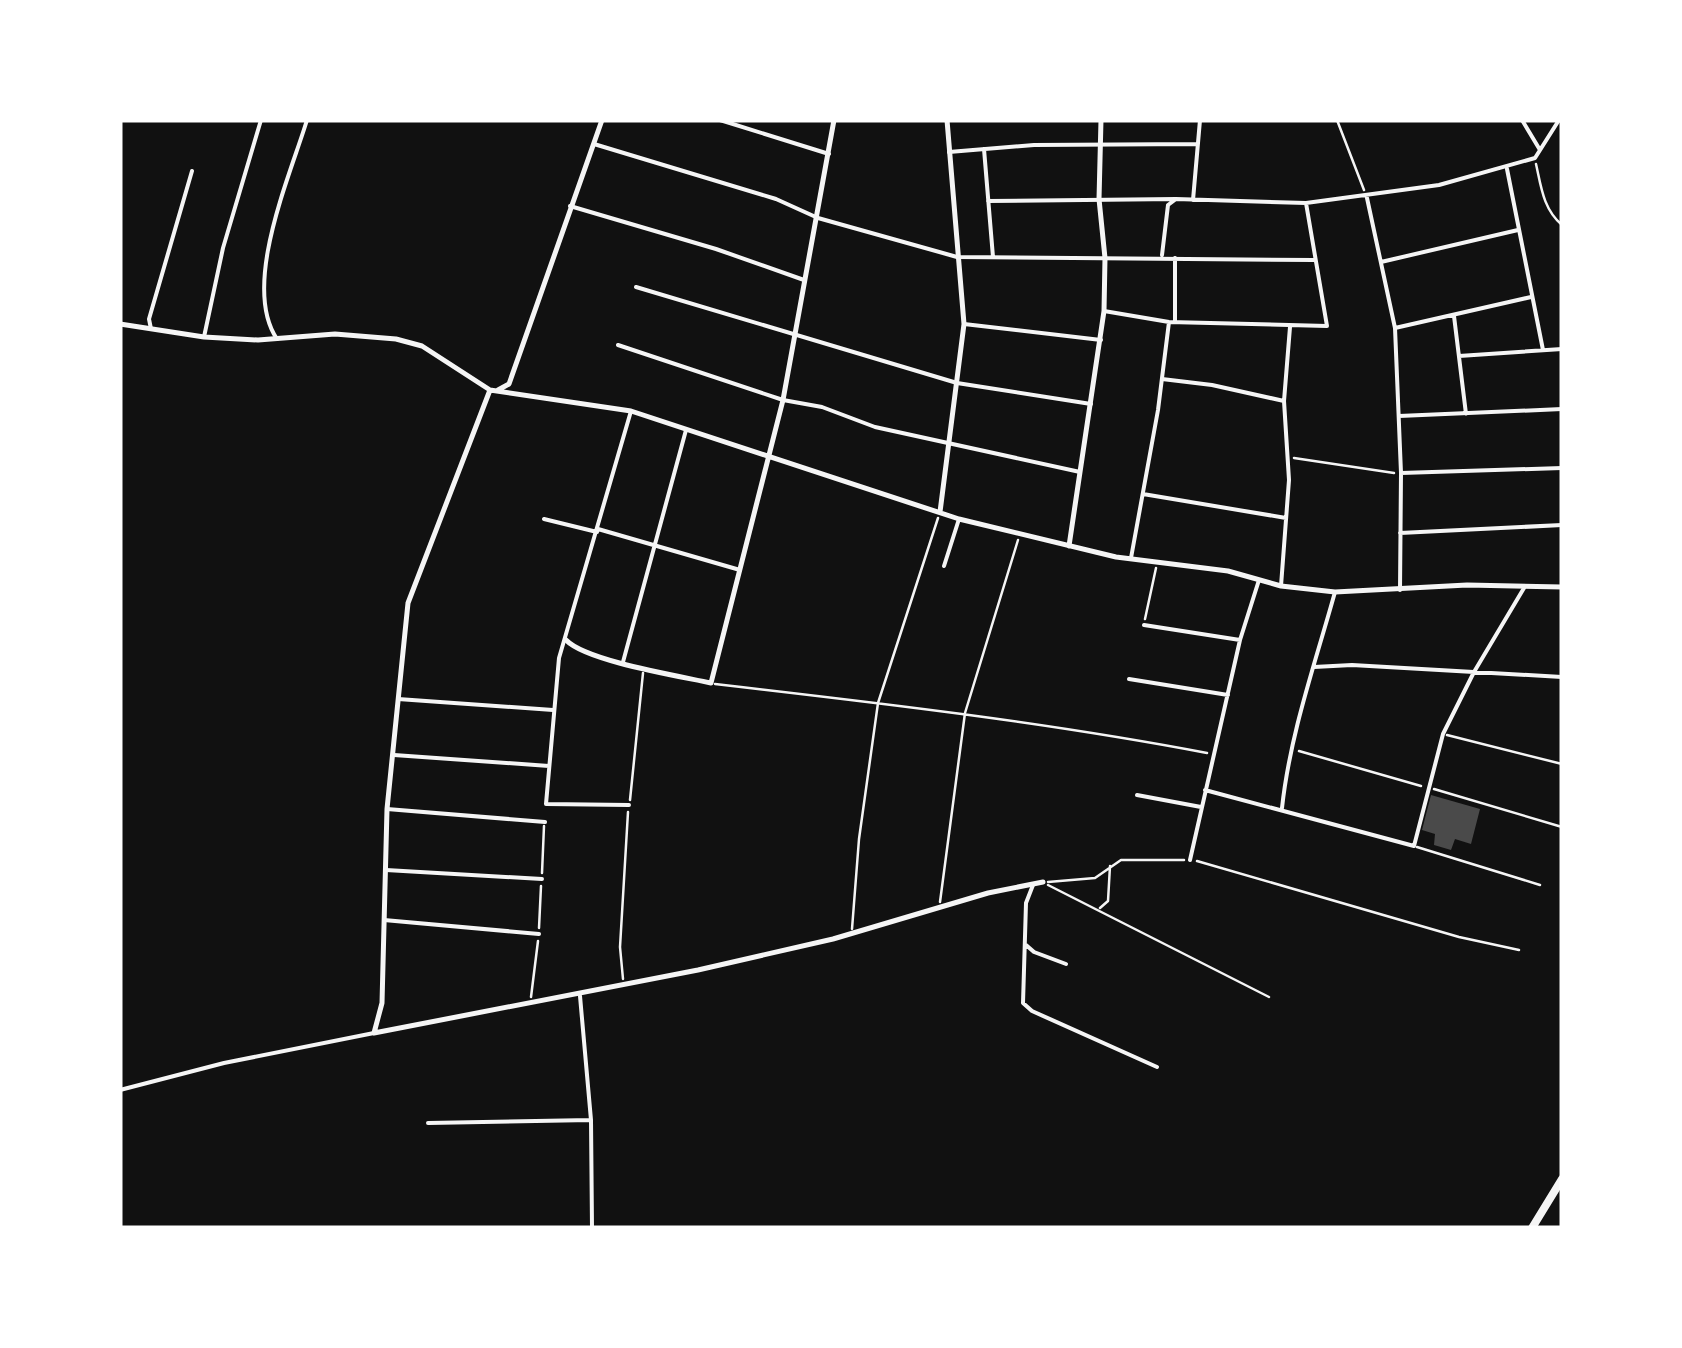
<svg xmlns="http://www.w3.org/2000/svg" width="1682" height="1348" font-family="Arial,sans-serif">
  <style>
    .building { fill: #4a4a4a }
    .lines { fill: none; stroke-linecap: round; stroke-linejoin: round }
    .path { stroke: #f5f5f5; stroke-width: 2.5 }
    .minor { stroke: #f5f5f5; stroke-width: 4 }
    .tertiary { stroke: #f5f5f5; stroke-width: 5 }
    .trunk { stroke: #f5f5f5; stroke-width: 8 }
  </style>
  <rect width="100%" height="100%" fill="#111"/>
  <path class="building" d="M1431 795 1480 809 1471 844 1455 839 1451 850 1434 845 1435 834 1422 830Z"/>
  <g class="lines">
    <path class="path" d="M1337 120 1364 190
      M1536 164C1541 186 1543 209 1562 225
      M1294 458 1394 473
      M1145 619 1156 568
      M715 684C880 703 1044 722 1207 753
      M1447 735 1562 764
      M1299 751 1421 786
      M1434 789 1562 827
      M630 800 643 673
      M1417 847 1540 885
      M1197 861 1459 937 1519 950
      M542 873 544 826
      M1048 882 1095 878 1121 860H1184
      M1048 885 1269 997
      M940 902 965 713 1018 540
      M1100 908 1108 901 1110 866
      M539 928 541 886
      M852 929 859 839 878 703 938 518
      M623 979 620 947 628 812
      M531 997 538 941"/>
    <path class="minor" d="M720 120 829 154
      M1522 120 1540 150
      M594 144 776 199 818 218 957 257 1314 260
      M984 149 993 257
      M949 152 1034 145 1198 144
      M1507 169 1543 350
      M1367 198 1395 328 1401 473 1400 590
      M1193 200 1200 120
      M988 201 1176 199 1306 203 1439 185 1535 158 1559 120
      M570 206 716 249 804 280
      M1162 255 1168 205 1176 199
      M1175 258V322
      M1381 262 1518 230
      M636 287 957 383 1091 404
      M1104 311 1169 322 1327 326 1306 203
      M1454 316 1466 414
      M964 324 1101 340
      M1395 328 1531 297
      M151 329 149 319 192 171
      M204 337 223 248 261 120
      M277 339C241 286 290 176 307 120
      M618 345 783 400 822 407 875 427 1080 472
      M1459 356 1562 349
      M1162 379 1212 385 1284 401
      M1399 416 1562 409
      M1401 473 1562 468
      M1143 494 1286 518
      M544 519 597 532
      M598 529 740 570
      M1400 533 1562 525
      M1131 558 1158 410 1169 322
      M944 566 959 519
      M1281 586 1289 480 1284 401 1290 327
      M1144 625 1240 640
      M623 662 686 430
      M1314 667 1352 665 1562 677
      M1129 679 1228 695
      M398 699 553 710
      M394 755 549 766
      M1205 790 1414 846 1443 734 1474 672 1524 588
      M1137 795 1201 807
      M629 805 546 804 559 658 631 411
      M1282 808C1290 734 1315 664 1335 592
      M387 809 545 822
      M1190 860 1240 640 1259 580
      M386 870 542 879
      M1033 885 1026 903 1023 1003 1032 1011 1157 1067
      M384 920 539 934
      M1026 945 1034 952 1066 964
      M580 996 591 1120 592 1228
      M120 1090 224 1063 374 1033
      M428 1123 591 1120"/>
    <path class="tertiary" d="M120 324 204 337 258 340 335 334 396 339 422 346 490 390 631 411 959 519 1116 557 1228 571 1281 586 1335 592 1467 585 1562 587
      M490 390 408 603 387 809 382 1003 374 1033 698 970 833 939 988 893 1043 882
      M498 390 509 384 602 120
      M940 512 964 324 947 120
      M1069 546 1104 311 1105 258 1099 199 1101 120
      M566 640C586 661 679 676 711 683L783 400 834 120"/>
    <path class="trunk" d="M1532 1228 1562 1179"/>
  </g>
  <rect width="1682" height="1348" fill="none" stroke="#ffffff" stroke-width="245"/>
</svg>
